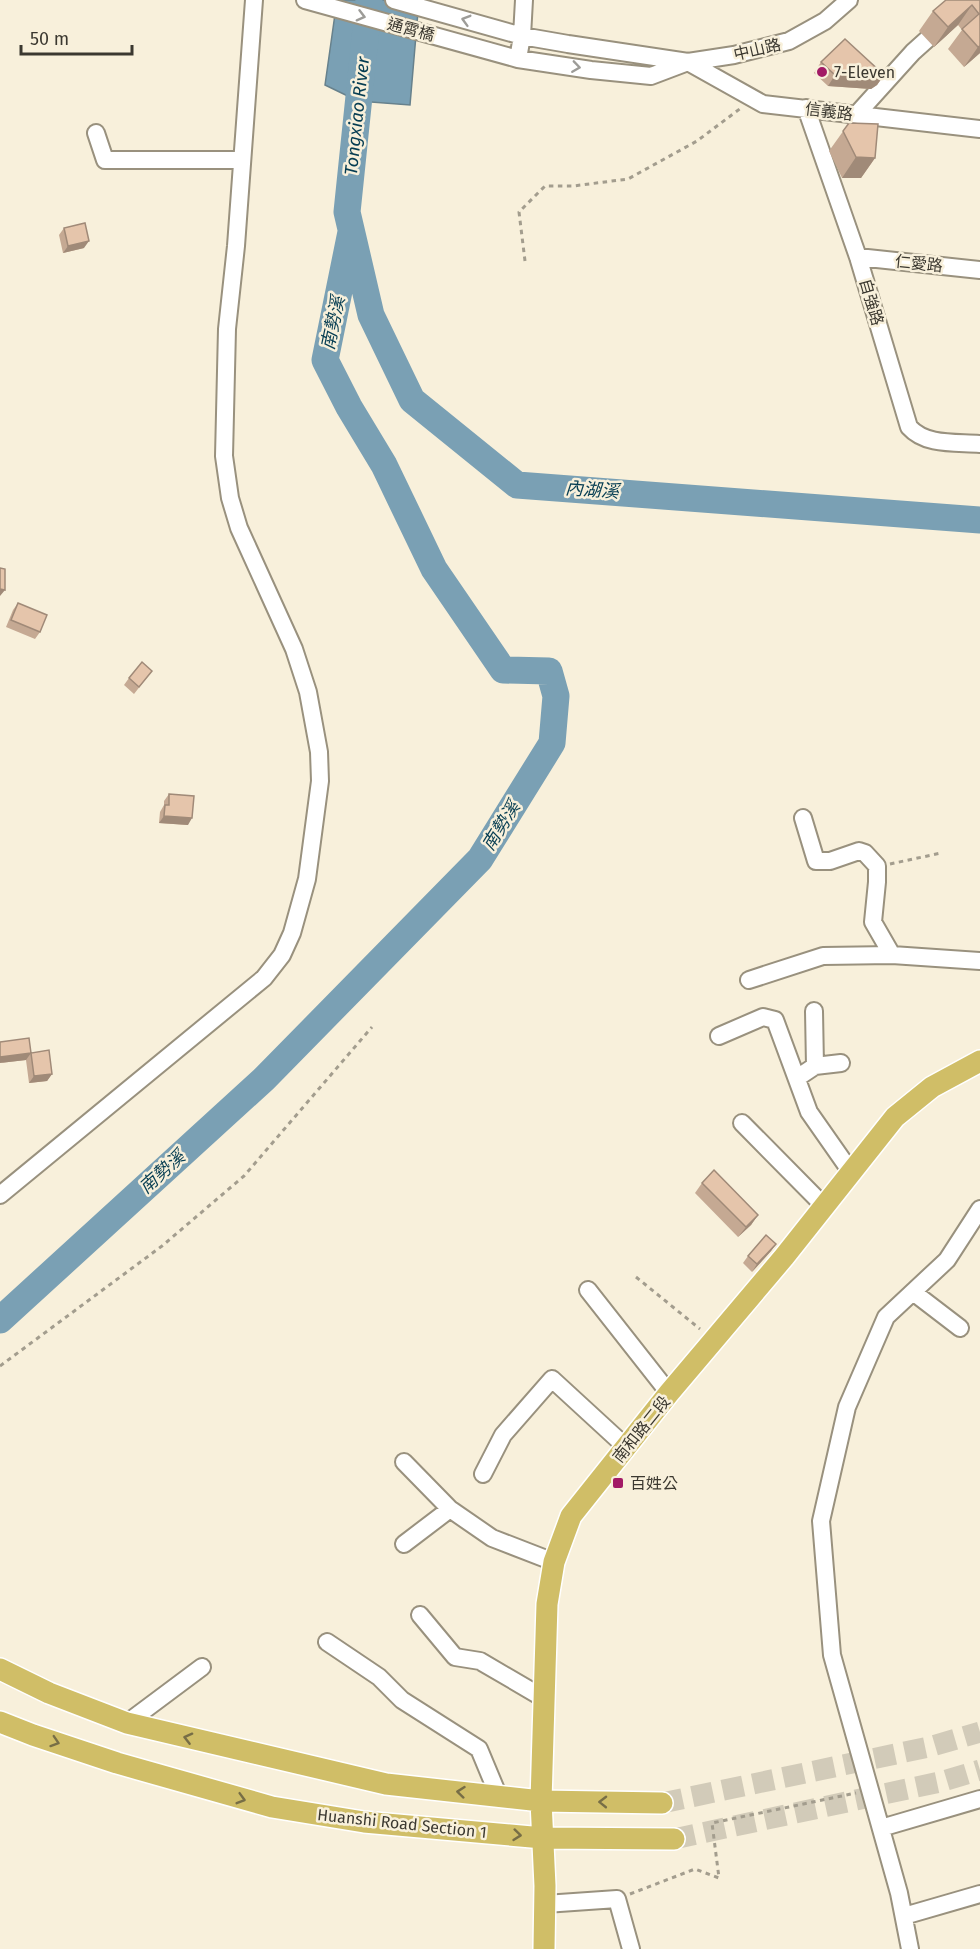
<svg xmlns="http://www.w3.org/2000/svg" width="980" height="1949" font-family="'Fira Sans','Noto Sans TC',sans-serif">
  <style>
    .water { fill: #7aa0b4; stroke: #67818c; stroke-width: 1.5 }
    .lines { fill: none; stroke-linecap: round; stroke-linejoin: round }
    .river { stroke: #7aa0b4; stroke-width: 27 }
    .major-tunnel { stroke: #d2cbb9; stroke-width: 21; stroke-dasharray: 21 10; stroke-linecap: butt }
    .minor-casing { stroke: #99917e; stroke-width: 20 }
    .major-casing { stroke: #fff; stroke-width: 24 }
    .path { stroke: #a39d8e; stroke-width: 3; stroke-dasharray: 4.5 4.5; stroke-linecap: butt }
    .minor { stroke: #fff; stroke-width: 16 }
    .major { stroke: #d0be67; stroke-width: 21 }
    .wall { fill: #c5a993 }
    .shaded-wall { fill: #a08a78 }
    .building { fill: #e5c5ab; stroke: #a08a78; stroke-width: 1.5 }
    .oneway { stroke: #9d9c98 }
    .oneway2 { stroke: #776e46 }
    .poi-dot { fill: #a21a66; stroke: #f8f0db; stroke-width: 2 }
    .labels { text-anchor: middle; stroke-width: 5; stroke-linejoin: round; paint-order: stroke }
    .street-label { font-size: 16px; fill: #3b3830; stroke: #f8f0db }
    .poi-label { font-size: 16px; fill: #3b3830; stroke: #f8f0db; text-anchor: start }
    .water-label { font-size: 18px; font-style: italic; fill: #063d52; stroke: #f8f0db }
  </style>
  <rect width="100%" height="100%" fill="#f8f0db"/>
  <path class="water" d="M337 0H419L410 105 358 101 325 85Z"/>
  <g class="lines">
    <path class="river" d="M369 0 347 212 371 315 412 400 517 485 980 520
      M0 1320 264 1079 480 859 552 743 556 696 549 671 503 670 434 569 384 465 349 407 325 360 351 232"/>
    <path class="major-tunnel" d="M662 1803 929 1747 980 1732
      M674 1839 940 1782 980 1770"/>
    <g class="minor-casing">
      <path id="minor" d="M305 0 518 59 591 70 651 76 688 62 734 55 789 41 825 21 849 0
        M394 0 522 36 568 44 688 62 763 104 980 129
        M518 59 522 36 524 0
        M806 108 858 257 909 427C926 446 956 442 980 444
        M857 114 913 52 942 26
        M96 133 105 160H242
        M858 257 980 270
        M803 818 816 861H830L859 851 865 853 877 866V882L873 922 892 955
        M749 980 823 956 892 955 980 961
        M719 1036 763 1017 775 1020 809 1112 851 1172
        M815 1066 841 1063
        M797 1078 815 1066 814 1011
        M742 1123 824 1206
        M0 1195 264 978 282 955 292 933 307 879 320 781 319 752 308 692 294 649 239 528 230 498 224 456 227 329 236 246 254 0
        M588 1290 669 1393
        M913 1292 960 1328
        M404 1462 450 1509 492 1538 554 1562
        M483 1474 503 1435 552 1379 626 1447
        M404 1544 450 1509
        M420 1615 455 1657 480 1661 545 1699
        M327 1642 379 1677 402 1700 479 1749 499 1797
        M127 1723 202 1667
        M881 1828 980 1799
        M545 1904 617 1899 631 1949
        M904 1916 980 1894
        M910 1949 899 1893 832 1655 821 1521 847 1407 886 1317 947 1260 980 1209"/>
    </g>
    <g class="major-casing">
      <path id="major" d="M0 1669 49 1693 127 1723 386 1784 541 1801 662 1803
        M0 1722 33 1735 117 1763 272 1807 364 1822 543 1838 674 1839
        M544 1949 545 1886 541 1801 547 1604 554 1562 571 1516 669 1393 784 1257 895 1117 932 1087 980 1061"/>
    </g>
    <path class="path" d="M525 261 519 212 545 186H573L628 179 697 141 741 108
      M890 864 941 853
      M636 1277 700 1329
      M0 1366 162 1246 244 1176 372 1027
      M630 1894 695 1869 719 1878 712 1823 856 1793"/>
    <use href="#minor" class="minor"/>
    <use href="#major" class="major"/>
  </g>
  <path class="wall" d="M980 0V53L964 67 948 49 962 30 958 25 934 47 919 31 933 11Z
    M821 62 884 75 877 85 871 89 828 86 814 73Z
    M849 123 875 158 861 178H842L829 151Z
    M64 228 84 248 63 253 59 235Z
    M18 603 40 632 35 639 6 627 13 610Z
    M152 671 134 694 124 685 129 678Z
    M169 794 188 825 159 823 160 812 164 805V801Z
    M31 1053 52 1074 47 1081 29 1083 26 1060 0 1063Z
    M702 1183 758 1215 751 1225 738 1237 695 1193Z
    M776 1244 771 1251 752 1272 743 1263 748 1256Z"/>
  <path class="shaded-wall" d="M972 5 958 25 934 47 948 27Z
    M980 46V53L964 67 978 47Z
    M835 75H884L877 85 871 89 828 86Z
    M856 157 875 158 861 178H842Z
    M89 241 84 248 63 253 68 246Z
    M0 589 5 590 0 596Z
    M164 816 192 818 188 825 159 823Z
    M31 1053 26 1060 0 1063V1057Z
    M52 1074 47 1081 29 1083 34 1076Z
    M758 1215 751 1225 738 1237 746 1227Z
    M776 1244 771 1251 752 1272 757 1264Z"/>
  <path class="building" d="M946 0H980V46L978 47 962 29 979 14 972 5 948 27 933 11Z
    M845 39 884 75 878 79 835 75 821 62Z
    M849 123 878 124 875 158 856 157 843 131Z
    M85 223 89 241 68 246 64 228Z
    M0 568 5 569V590L0 589Z
    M18 603 47 615 40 632 11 620Z
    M142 662 152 671 139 687 129 678Z
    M169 794 194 796 192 818 164 816 165 805H169Z
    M29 1038 31 1053 0 1057V1042Z
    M49 1050 52 1074 34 1076 31 1053Z
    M714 1170 758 1215 746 1227 702 1183Z
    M766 1235 776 1244 757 1264 748 1256Z"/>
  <defs><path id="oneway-chevron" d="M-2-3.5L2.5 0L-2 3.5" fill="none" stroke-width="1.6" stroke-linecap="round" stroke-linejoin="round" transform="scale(1.5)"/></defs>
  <g class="oneway">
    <use href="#oneway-chevron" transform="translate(361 16) rotate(15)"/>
    <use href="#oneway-chevron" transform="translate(466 20) rotate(-164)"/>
    <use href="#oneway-chevron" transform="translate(576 67) rotate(8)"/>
  </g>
  <g class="oneway2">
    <use href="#oneway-chevron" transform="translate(188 1738) rotate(-166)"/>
    <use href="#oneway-chevron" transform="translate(55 1742) rotate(18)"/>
    <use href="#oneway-chevron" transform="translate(461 1792) rotate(-174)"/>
    <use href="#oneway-chevron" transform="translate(241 1799) rotate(16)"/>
    <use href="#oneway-chevron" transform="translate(603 1802) rotate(-179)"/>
    <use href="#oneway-chevron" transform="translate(517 1835) rotate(6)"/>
  </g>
  <g class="poi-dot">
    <circle cx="822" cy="72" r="6"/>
    <rect x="612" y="1477" width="12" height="12" rx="3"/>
  </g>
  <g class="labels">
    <g class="street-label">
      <text transform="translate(411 29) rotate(15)" y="6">通霄橋</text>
      <text transform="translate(757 49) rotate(-13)" y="6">中山路</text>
      <text transform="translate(829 111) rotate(7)" y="6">信義路</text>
      <text transform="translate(919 263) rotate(6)" y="6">仁愛路</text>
      <text transform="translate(872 302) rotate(74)" y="6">自強路</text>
      <text transform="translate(641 1429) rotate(-51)" y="6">南和路二段</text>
      <text transform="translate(402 1823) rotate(6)" y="6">Huanshi Road Section 1</text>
    </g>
    <g class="poi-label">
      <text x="834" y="78">7-Eleven</text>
      <text x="630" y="1489">百姓公</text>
    </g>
    <g class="water-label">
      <text transform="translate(357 116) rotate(-84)" y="6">Tongxiao River</text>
      <text transform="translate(333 323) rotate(-78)" y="6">南勢溪</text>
      <text transform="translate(592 490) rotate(4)" y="6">內湖溪</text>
      <text transform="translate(501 826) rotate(-58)" y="6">南勢溪</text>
      <text transform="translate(162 1172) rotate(-42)" y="6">南勢溪</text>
    </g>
  </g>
  <path d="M21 45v9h111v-9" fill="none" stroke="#3b3830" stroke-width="3"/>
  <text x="30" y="45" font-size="18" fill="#3b3830" stroke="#f8f0db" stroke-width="4.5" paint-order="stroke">50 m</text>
</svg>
